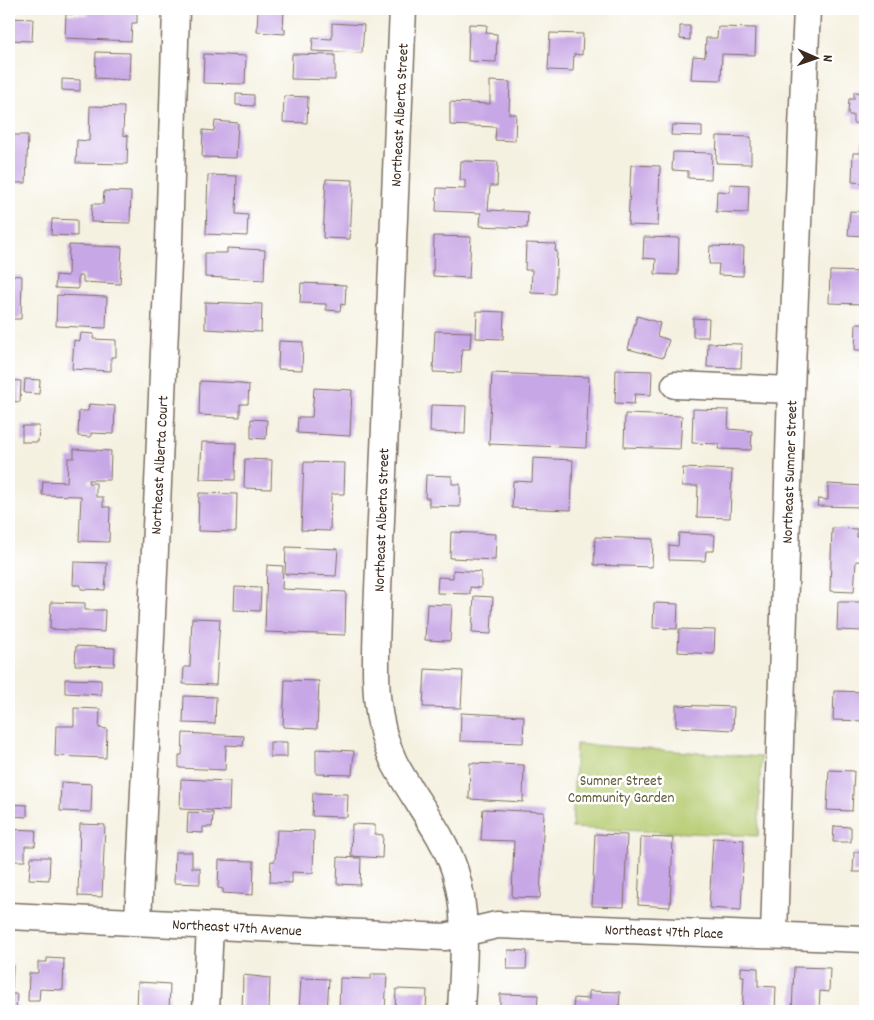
<svg xmlns="http://www.w3.org/2000/svg" width="874" height="1020" font-family="Dekko,sans-serif">
  <style>
    .green { fill: #b5cb6f; stroke: #787a46 }
    .building { fill: #c8a7e6 }
    .lines { fill: none; stroke-linecap: round; stroke-linejoin: round }
    .minor-casing { stroke: #7c7062; stroke-width: 29 }
    .minor { stroke: #fff; stroke-width: 26 }
    .labels { text-anchor: middle; stroke-width: 5; stroke-linejoin: round; paint-order: stroke }
    .street-label { font-size: 15px; fill: #3b2a1e; stroke: #fff }
    .park-label { font-size: 15px; fill: #605a36; stroke: #fff }
  </style>
  <rect width="100%" height="100%" fill="#fff"/>
  <filter id="ink" filterUnits="userSpaceOnUse"><feTurbulence type="fractalNoise" baseFrequency=".02" numOctaves="2"/><feDisplacementMap in="SourceGraphic" scale="10" xChannelSelector="R" yChannelSelector="G"/><feConvolveMatrix kernelMatrix="1 2 1 2 8 2 1 2 1" color-interpolation-filters="sRGB"/></filter>
  <filter id="wash" filterUnits="userSpaceOnUse"><feTurbulence type="fractalNoise" baseFrequency=".0096" numOctaves="4" result="noise"/><feDisplacementMap in="SourceGraphic" scale="20" xChannelSelector="R" yChannelSelector="G"/><feGaussianBlur stdDeviation="1.12" result="paint"/><feColorMatrix in="noise" values="0 0 0 0 0 0 0 0 0 0 0 0 0 0 0 0 0 1.4 0 .05"/><feComposite in="paint" operator="in"/></filter>
  <g filter="url(#wash)">
    <rect width="100%" height="100%" fill="#f5f1e1"/>
    <path class="green" d="M576 744 761 757 758 836 572 828Z"/>
    <g id="blocks">
      <path class="building" d="M89 9H137V23H132L131 41 65 38 66 14 89 15Z
        M258 9H284L283 29H285V34L257 32Z
        M9 18 33 19 32 41 9 40Z
        M332 23 364 25 362 53 312 51 313 38 332 39Z
        M469 24 487 25 486 33 497 34 496 62 468 61Z
        M680 26H690V40L680 39Z
        M718 27 756 28 755 55 722 54 721 80 691 79 693 56 705 57 706 38H717Z
        M550 33 583 34 582 55 574 54 573 71 548 70Z
        M96 52 130 53 129 80 95 78Z
        M204 54 246 56 245 84 203 83Z
        M292 54 335 55V80L291 79Z
        M62 79 80 80V91L62 90Z
        M490 81 510 82 509 114H516L515 141 495 140 496 127 450 125V102L490 104Z
        M854 92 865 93V124L853 123V115H848L849 99H854Z
        M236 94 254 95V106L236 105Z
        M284 96 308 97 307 123 283 122Z
        M90 106 124 107 123 135 128 136 127 164 76 163 77 140 89 141Z
        M215 121 238 123 236 158 202 157 203 130 214 131Z
        M672 125 702 126V136L671 135Z
        M9 135H28L26 183H9Z
        M717 136 751 137V164L716 163Z
        M862 140H865V183L852 182 853 153H861Z
        M673 152 712 153 711 179 688 178V171L672 170Z
        M461 161 498 162 497 186H490L488 210 528 212 527 228 480 226 481 213 436 211 437 188 465 189V180H460Z
        M631 165 660 166 658 226 628 225Z
        M208 175 237 176 236 214 248 215 247 236 206 234Z
        M326 179 353 180 350 239 323 238Z
        M730 184 749 185 748 213 716 212 717 191 730 192Z
        M104 191 131 192 130 223 91 222 92 204H103Z
        M850 211 865 212V236L848 235Z
        M52 219 77 220V236L51 235Z
        M434 236 471 237 469 278 433 276Z
        M644 237 679 238 678 275 655 274 656 259 643 258Z
        M526 243 556 244 555 251H557L555 294 531 293 532 270H525Z
        M69 245 122 247 120 284 83 282V276H78V289L55 288 56 275 68 276Z
        M710 246 744 247 743 276 718 275 719 264H709Z
        M227 248 265 250 264 280 205 277V253H227Z
        M830 271 865 272V304L829 303Z
        M9 275 22 276 21 319H9Z
        M301 283 346 285 345 305 341 304 340 311 326 310V304L300 303Z
        M57 295 107 297 106 328 56 326Z
        M205 302 262 304 261 332 205 329Z
        M477 311 504 312 503 339 476 338Z
        M637 316 660 323 657 336 669 340 663 358 628 349Z
        M693 318 709 319 708 337H693Z
        M856 324H865V350H855Z
        M435 331 471 332 470 349H462L461 373 433 372Z
        M81 333 94 334 93 339 116 340V357H111V371L72 369 74 340 80 341Z
        M279 341 303 342 302 370 278 369Z
        M708 343 742 344 741 368 707 367Z
        M616 370 652 371 651 395 635 394 634 404 615 403Z
        M492 373 589 377 586 448 489 444Z
        M25 379 40 380 39 394 24 393Z
        M9 380 21 381 20 402 9 401Z
        M200 381 241 383V384L249 385 248 404H240V417L199 415Z
        M314 388 352 390 350 436 297 433 298 417H312Z
        M89 404 115 406 114 434 91 433V437L78 436 79 411H88Z
        M431 405 466 406 465 434 430 432Z
        M693 409 729 410 728 429 752 431 751 450 718 449 719 444 692 443Z
        M625 414 682 416 680 449 624 447Z
        M251 419 267 420 266 439 251 438Z
        M22 426H39L38 442H22Z
        M202 442 236 443 235 480 200 479Z
        M74 449 111 451 110 480H89L88 483H96V497H103V507H110L109 542 79 541 81 496 42 495 43 481 67 482 68 458H74Z
        M533 458 573 460 571 510 512 508 513 481 532 482Z
        M245 459 272 460 271 489 244 488Z
        M304 462 345 463 344 494H331L330 531 301 530Z
        M683 468 732 470 730 518 697 517 698 486H682Z
        M426 475 452 476V484H460V507L429 506V498H425Z
        M828 484 863 486 862 507 817 506 818 499 828 500Z
        M199 493 237 494 236 532 198 531Z
        M832 528 857 529V537L865 538V562L856 561 854 592 830 591Z
        M451 532 496 534 495 560 450 558Z
        M679 533 715 535 714 551H706L705 561 669 560V545L678 546Z
        M595 537 653 539 652 567 594 565Z
        M286 547 338 549 336 576 285 574Z
        M74 562 107 563 105 590 81 589V585H73Z
        M267 565 283 566 282 589 346 592 345 635 265 632Z
        M453 570 481 572V588L470 587V594L437 593 438 577 453 578Z
        M235 587 261 588 260 611 234 610Z
        M474 596 493 597 491 634 472 633Z
        M51 602 85 603V610H105L104 632 50 629Z
        M838 602H865V640H863L864 631 837 630Z
        M654 603 678 604 677 629 653 628Z
        M427 604 452 605 450 641 425 640Z
        M192 618 220 619 216 685 183 684 184 667H190Z
        M679 629 715 630 714 654 678 652Z
        M76 646 115 648 114 666 75 665Z
        M425 669 463 671 461 708 423 707Z
        M65 679 101 680V695L65 693Z
        M285 680 319 681 317 729 283 727Z
        M834 691 865 692V721L833 720Z
        M184 696 216 697 215 724 183 723Z
        M676 705 734 707 733 730 676 727Z
        M74 708 100 709 99 728 107 729 106 758 55 756 56 726H74Z
        M461 713 524 716 523 743 460 741Z
        M183 733 244 736 243 746 226 745 225 770 179 768V755H182Z
        M270 742H287V757H270Z
        M316 749 354 751 352 775 316 774Z
        M470 763 524 765 523 802 469 799Z
        M829 770 854 771 852 811 827 810Z
        M181 779 230 781 229 811 180 809Z
        M61 782 92 784 91 812 60 811Z
        M313 793 348 794 347 817 312 816Z
        M9 804 27 805V817L9 816Z
        M483 809 544 812 540 898 512 897 514 841 481 840Z
        M188 812 213 813 212 827H203V833L187 832Z
        M80 824 105 825 102 897 78 896Z
        M352 824 375 825V834L383 835 382 858 351 856Z
        M834 826 851 827V842H833Z
        M9 829 36 830 35 846H25V861H9Z
        M277 830 314 831 313 873 292 872V883L270 882 271 861H275Z
        M595 834 627 835 624 907 592 906Z
        M641 837 673 838 670 907 638 905Z
        M713 838 744 840 741 910 709 908Z
        M175 852H192V868H200V884L174 883Z
        M854 852 865 853V872H853Z
        M31 857H50L49 880 29 879Z
        M338 857 361 858 360 885 337 884Z
        M219 860 254 861 253 895 223 893V889L218 888Z
        M508 950 527 951 526 969H507Z
        M47 958 64 959 63 990 40 989 39 1001H28L29 973H38V962H47Z
        M9 965H13L12 989H9Z
        M741 967 758 968V986L776 987 775 1011H742L744 976H741Z
        M794 967 830 968 829 992 820 991 819 1011H792Z
        M371 974H387L385 1011H339L340 978 371 979Z
        M243 975 270 978 269 1011H242Z
        M301 978 329 979 327 1011H299Z
        M138 982 170 984 169 1011H137Z
        M396 989 427 990 426 1011H395Z
        M589 991 620 992 619 1011H573L574 998 589 999Z
        M9 994H17L16 1011H9Z
        M500 994 538 995 537 1011H500Z"/>
    </g>
  </g>
  <g filter="url(#ink)">
    <use href="#blocks" fill-opacity="0" stroke="#7c7062" stroke-width="1"/>
    <g class="lines">
      <g class="minor-casing">
        <path id="minor" d="M403 9 377 613C376 663 371 715 394 762 413 799 442 831 455 871 469 916 463 966 461 1011
          M675 385 791 390
          M9 916 445 937 497 925 865 939
          M138 922 169 242 176 9
          M774 935 791 390 807 9
          M206 1011 210 926"/>
      </g>
      <use href="#minor" class="minor"/>
    </g>
  </g>
  <g class="labels">
    <g class="street-label">
      <text transform="translate(399 115) rotate(-87)" y="5">Northeast Alberta Street</text>
      <text transform="translate(159 465) rotate(-87)" y="5">Northeast Alberta Court</text>
      <text transform="translate(789 472) rotate(-88)" y="5">Northeast Sumner Street</text>
      <text transform="translate(381 520) rotate(-88)" y="5">Northeast Alberta Street</text>
      <text transform="translate(237 927) rotate(3)" y="5">Northeast 47th Avenue</text>
      <text transform="translate(664 931) rotate(2)" y="5">Northeast 47th Place</text>
    </g>
    <g class="park-label">
      <text x="621" y="785">Sumner Street<tspan x="621" dy="17">Community Garden</tspan></text>
    </g>
  </g>
  <rect width="874" height="1020" fill="none" stroke="#fff" stroke-width="30"/>
  <g transform="translate(816 58) rotate(92)" stroke="#ffffff" stroke-width="4" paint-order="stroke">
  <path d="M0-4L9 19L0 12L-9 19Z" fill="#3b2a1e"/>
  <text y="-8" font-size="14" font-weight="bold" text-anchor="middle" fill="#3b2a1e">N</text>
  </g>
</svg>
